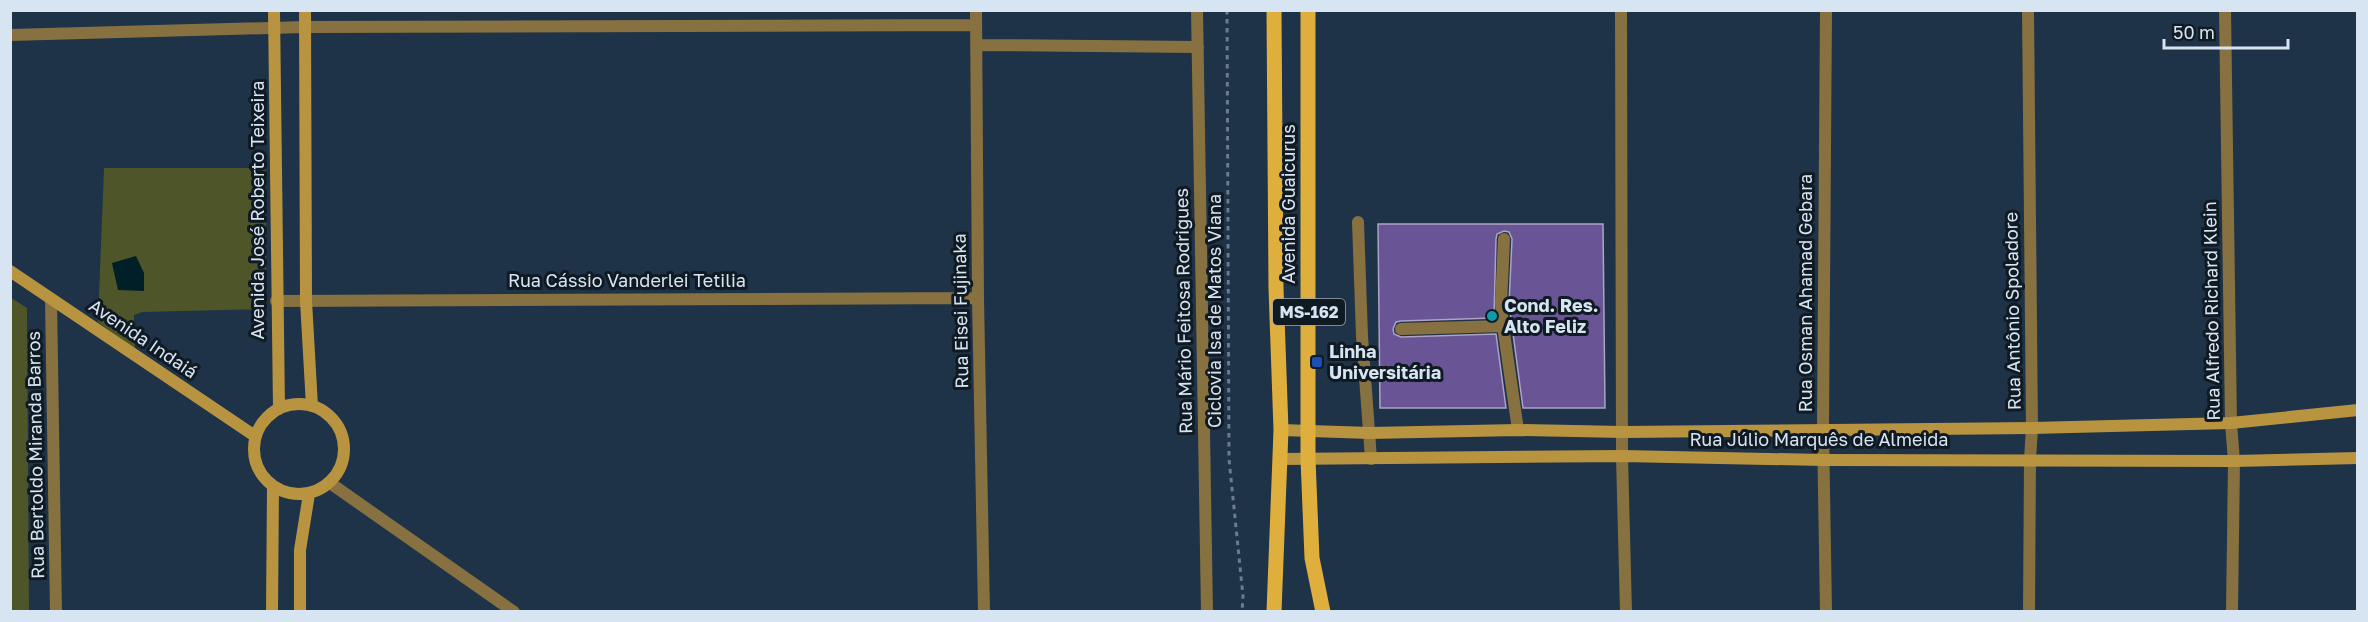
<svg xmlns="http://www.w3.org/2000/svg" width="2368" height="622" font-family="'Golos Text',sans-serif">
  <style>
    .green { fill: #4d5529 }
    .water { fill: #001f27 }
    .building { fill: #695596; stroke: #aca4c4; stroke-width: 1.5 }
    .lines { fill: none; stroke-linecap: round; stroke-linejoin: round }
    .path { stroke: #6a7c8e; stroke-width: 3; stroke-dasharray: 4.5 4.5; stroke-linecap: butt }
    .street { stroke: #877140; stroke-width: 12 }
    .secondary { stroke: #b89441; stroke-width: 12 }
    .primary { stroke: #deaf3d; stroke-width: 15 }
    .culture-dot { fill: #0f9aa8; stroke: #101a23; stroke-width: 2 }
    .transit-dot { fill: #1a4fb4; stroke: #101a23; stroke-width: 2 }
    .labels { text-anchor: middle; stroke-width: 6; stroke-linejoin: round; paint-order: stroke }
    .shield { fill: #101a23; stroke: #9ba7b4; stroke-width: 1.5 }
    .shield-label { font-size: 16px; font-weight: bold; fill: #d7e4f2 }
    .street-label { font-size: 18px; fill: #d7e4f2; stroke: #101a23 }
    .poi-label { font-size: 18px; font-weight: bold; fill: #d7e4f2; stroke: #101a23; text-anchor: start }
  </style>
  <rect width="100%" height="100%" fill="#1e3248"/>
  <path class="green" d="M104 168H266V309L142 312 134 315 135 350 98 322Z
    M10 297 27 308 29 611H11Z"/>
  <path class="water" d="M136 256 144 273V291L118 290 112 263Z"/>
  <path class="building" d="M1378 224H1603L1605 408H1523L1509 304 1512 239 1509 232 1504 231 1497 234 1496 239 1494 318 1401 321 1396 322 1393 329 1394 334 1401 337 1496 334 1506 408H1380Z"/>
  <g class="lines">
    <path class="path" d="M1227 10 1229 459 1243 596 1242 612"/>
    <path class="street" d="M976 10 978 298 984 612
      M1197 10 1207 612
      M1621 10 1622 456 1626 612
      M2028 10 2032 428 2030 459 2029 612
      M2225 10 2231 423 2234 461 2232 612
      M10 35 305 27 976 25
      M978 45 1198 47
      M1358 222 1362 336 1371 459
      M1504 239 1501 304 1503 326 1518 430
      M51 299 56 612
      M276 301 978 298
      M1401 329 1503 326
      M330 483 514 612
      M1826 612 1823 429 1826 10"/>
    <path class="secondary" d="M274 10 279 409
      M305 10 306 301 312 406
      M10 271 255 436
      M254 449a45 45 0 1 1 90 0a45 45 0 1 1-90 0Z
      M1281 430 1370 433 1518 430 1623 432 2032 428 2231 423 2358 410
      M1280 459 1622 456 1823 460 2234 461 2358 458
      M272 612 273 487
      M300 612V550L309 494"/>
    <path class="primary" d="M1274 10 1276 288 1281 430 1274 612
      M1308 10V459L1312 558 1323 612"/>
  </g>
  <circle class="culture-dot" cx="1492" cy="316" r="6"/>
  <rect class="transit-dot" x="1311" y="356" width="12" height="12" rx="3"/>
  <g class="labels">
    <rect class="shield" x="1273" y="299" width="72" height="26" rx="4.5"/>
    <g class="shield-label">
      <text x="1309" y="318">MS-162</text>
    </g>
    <g class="street-label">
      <text transform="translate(1289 204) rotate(-90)" y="6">Avenida Guaicurus</text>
      <text transform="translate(258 210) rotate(-90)" y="6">Avenida José Roberto Teixeira</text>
      <text x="627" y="287">Rua Cássio Vanderlei Tetilia</text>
      <text transform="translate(1806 293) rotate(-90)" y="6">Rua Osman Ahamad Gebara</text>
      <text transform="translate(961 311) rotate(-91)" y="6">Rua Eisei Fujinaka</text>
      <text transform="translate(1184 311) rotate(-91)" y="6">Rua Mário Feitosa Rodrigues</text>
      <text transform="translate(1215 311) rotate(-90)" y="6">Ciclovia Isa de Matos Viana</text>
      <text transform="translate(2013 311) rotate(-91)" y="6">Rua Antônio Spoladore</text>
      <text transform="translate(2212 311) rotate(-91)" y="6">Rua Alfredo Richard Klein</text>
      <text transform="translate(143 339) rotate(34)" y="6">Avenida Indaiá</text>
      <text x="1819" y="446">Rua Júlio Marquês de Almeida</text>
      <text transform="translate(36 455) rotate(-91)" y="6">Rua Bertoldo Miranda Barros</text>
    </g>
    <g class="poi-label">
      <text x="1504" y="312">Cond. Res.<tspan x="1504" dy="21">Alto Feliz</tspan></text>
      <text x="1329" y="358">Linha<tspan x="1329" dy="21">Universitária</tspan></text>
    </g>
  </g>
  <rect width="2368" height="622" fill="none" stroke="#d7e4f2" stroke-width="24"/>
  <path d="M2164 39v9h124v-9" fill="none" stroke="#d7e4f2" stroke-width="3"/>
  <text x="2173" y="39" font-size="18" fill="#d7e4f2" stroke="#101a23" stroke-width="4.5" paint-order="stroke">50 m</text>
</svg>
